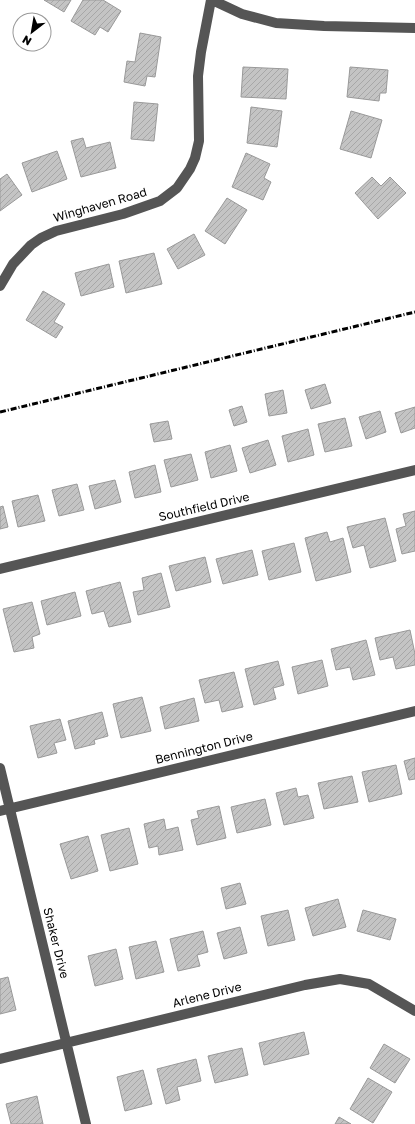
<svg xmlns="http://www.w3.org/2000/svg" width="415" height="1124" font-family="'Golos Text',sans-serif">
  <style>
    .building { fill: url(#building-hatch); stroke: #999 }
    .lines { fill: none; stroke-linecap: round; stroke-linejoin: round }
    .minor { stroke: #555; stroke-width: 10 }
    .rail { stroke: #000; stroke-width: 3; stroke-dasharray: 6 2 1 2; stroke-linecap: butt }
    .labels { text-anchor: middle; stroke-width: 4; stroke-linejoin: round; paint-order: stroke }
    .street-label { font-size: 12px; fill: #000; stroke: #fff }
  </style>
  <defs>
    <pattern id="building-hatch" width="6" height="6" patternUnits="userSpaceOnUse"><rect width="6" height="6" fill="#c4c4c4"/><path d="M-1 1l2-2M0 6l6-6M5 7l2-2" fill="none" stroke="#a7a7a7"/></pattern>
  </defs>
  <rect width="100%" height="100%" fill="#fff"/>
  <path class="building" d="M44 0H71L64 12Z
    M83 0H103L121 11 108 32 100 27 95 35 71 21Z
    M140 33 161 37 155 77 147 76 145 86 124 82 127 61 135 62Z
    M243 67 288 69 286 99 241 97Z
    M350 67 388 70 386 93H380L379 101 347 97Z
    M134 102 158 104 154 141 131 139Z
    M251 107 282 111 277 147 247 143Z
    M351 111 382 120 371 158 340 149Z
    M83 138 86 148 110 142 116 168 81 177 71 141Z
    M57 151 67 179 32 192 22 163Z
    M246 153 270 164 264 178 271 182 263 200 232 187Z
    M7 174 22 195 0 211V179Z
    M372 177 381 186 390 177 406 193 378 219 355 193Z
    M227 198 247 210 225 244 205 231Z
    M194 234 205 255 178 269 167 249Z
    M154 253 162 284 126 293 119 261Z
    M109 264 114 287 81 296 75 273Z
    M43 291 65 304 54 322 63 327 56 338 26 320Z
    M325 384 331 403 311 409 305 390Z
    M283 390 287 413 269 416 265 394Z
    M242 406 247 422 234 426 229 410Z
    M415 407V428L401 433 395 413Z
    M380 411 386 432 366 439 359 417Z
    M345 418 352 446 325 452 318 424Z
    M168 421 172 439 154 442 150 424Z
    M308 429 314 455 288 462 282 436Z
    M268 440 276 465 250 473 242 448Z
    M230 445 237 471 211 478 205 452Z
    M191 454 198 480 171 487 164 460Z
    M155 465 161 492 135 498 129 472Z
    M115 480 121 502 95 509 89 486Z
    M77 484 84 510 59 516 52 490Z
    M38 495 45 521 18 527 12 501Z
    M3 506 8 527 0 529V507Z
    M415 511V551L402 554 396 529 406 526 403 514Z
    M385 518 396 561 370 568 364 545 353 548 347 527Z
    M327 532 330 542 343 538 351 572 316 581 305 538Z
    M294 543 301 572 269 580 262 551Z
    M252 550 258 575 223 584 216 559Z
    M205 557 211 582 176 591 169 566Z
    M161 573 170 607 138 615 133 592 144 590 142 578Z
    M120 582 131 622 109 627 104 611 92 614 86 591Z
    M75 592 81 616 47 625 41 601Z
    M32 602 40 634 32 637 34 648 14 652 3 609Z
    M410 630 415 654V665L396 669 393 657 380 660 375 638Z
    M366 640 375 675 353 680 350 667 336 670 331 649Z
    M322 660 328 686 298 694 292 667Z
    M278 661 284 685 273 688 276 699 254 705 245 669Z
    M234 672 243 707 222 712 219 700 205 703 199 680Z
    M142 697 151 731 121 738 113 704Z
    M194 698 199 721 165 729 160 707Z
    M102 712 108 736 94 740 95 744 75 749 68 721Z
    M60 719 66 740 54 743 57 753 38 758 30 726Z
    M415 758V779L409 780 404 761Z
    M396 765 402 794 369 802 362 772Z
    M352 776 358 802 324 809 318 783Z
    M296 788 298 797 308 795 314 818 284 825 276 793Z
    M265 799 271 825 237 833 231 807Z
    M219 806 226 838 197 845 191 820 199 818 197 811Z
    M164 819 166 830 178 827 183 850 159 855 158 846 149 848 144 824Z
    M129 828 138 864 110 871 101 835Z
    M88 836 98 871 71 879 60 844Z
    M240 883 246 904 226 909 221 888Z
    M338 899 346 927 313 936 305 908Z
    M288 910 295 940 268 946 261 916Z
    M363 910 396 919 390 940 357 931Z
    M240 927 247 953 224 959 217 933Z
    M203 931 208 952 197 955 200 966 178 971 170 939Z
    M156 941 164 972 136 979 129 947Z
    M116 949 123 979 95 986 88 956Z
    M8 977 16 1010 0 1014V979Z
    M304 1032 309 1054 264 1065 259 1043Z
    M384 1044 410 1059 395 1083 370 1068Z
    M242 1048 248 1075 215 1083 208 1056Z
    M196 1059 201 1081 177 1087 180 1100 166 1104 157 1069Z
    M143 1070 152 1104 125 1111 117 1077Z
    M368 1078 392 1092 373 1123 350 1109Z
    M37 1096 43 1124H11L6 1104Z
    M339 1117 351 1124H335Z"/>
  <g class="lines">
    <path class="minor" d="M212 0 242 14 276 23 324 26 415 28
      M0 286 13 264 31 245 41 238 56 231 123 214 160 201 177 188 190 169 195 158 199 141 198 76 201 52 211 0
      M0 569 415 470
      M0 768 86 1124
      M0 811 415 711
      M0 1059 305 985 340 979 369 984 415 1011"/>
    <path class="rail" d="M0 412 415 312"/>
  </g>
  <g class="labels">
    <g class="street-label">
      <text transform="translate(100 205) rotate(-16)" y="4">Winghaven Road</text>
      <text transform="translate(204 507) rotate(-13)" y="4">Southfield Drive</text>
      <text transform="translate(204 748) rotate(-14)" y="4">Bennington Drive</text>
      <text transform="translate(56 943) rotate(76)" y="4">Shaker Drive</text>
      <text transform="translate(207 995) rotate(-14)" y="4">Arlene Drive</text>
    </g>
  </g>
  <g transform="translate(32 32) rotate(211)"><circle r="19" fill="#ffffff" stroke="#999999"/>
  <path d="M0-3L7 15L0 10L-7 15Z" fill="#000000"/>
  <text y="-6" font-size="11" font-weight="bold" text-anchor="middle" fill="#000000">N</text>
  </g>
</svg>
